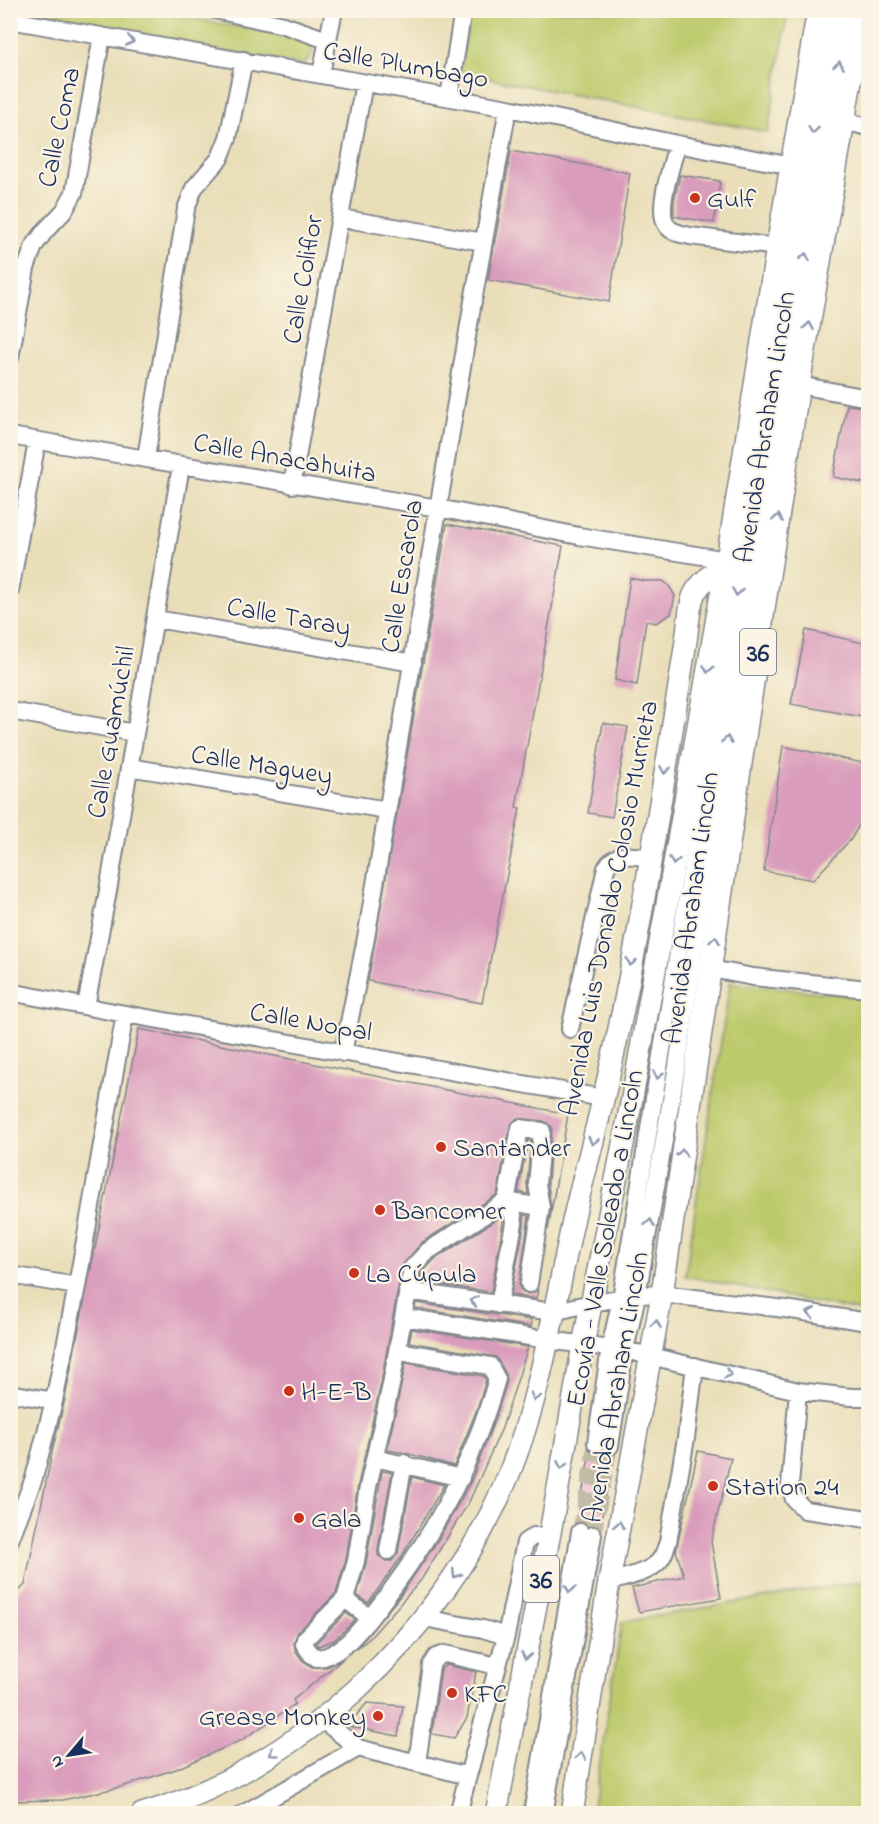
<svg xmlns="http://www.w3.org/2000/svg" width="879" height="1824" font-family="'Indie Flower',sans-serif">
  <style>
    .green { fill: #bdca6c; stroke: #6c7c65; stroke-width: 1.5 }
    .building { fill: #da9cbc }
    .lines { fill: none; stroke-linecap: round; stroke-linejoin: round }
    .minor-tunnel { stroke: #c1bba7; stroke-width: 16; stroke-dasharray: 16 8; stroke-linecap: butt }
    .minor-casing { stroke: #82868c; stroke-width: 20 }
    .major-casing { stroke: #82868c; stroke-width: 24 }
    .minor { stroke: #fff; stroke-width: 16 }
    .major { stroke: #fff; stroke-width: 21 }
    .oneway { stroke: #8d97ae }
    .poi-dot { fill: #c8321e; stroke: #fcf5e5; stroke-width: 2 }
    .labels { text-anchor: middle; stroke-width: 4.5; stroke-linejoin: round; paint-order: stroke }
    .shield { fill: #fcf5e5; stroke: #5e6a86; stroke-width: 1.5 }
    .shield-label { font-size: 26px; font-weight: bold; fill: #1b2f5e }
    .street-label { font-size: 27px; fill: #1b2f5e; stroke: #fcf5e5 }
    .poi-label { font-size: 27px; fill: #1b2f5e; stroke: #fcf5e5; text-anchor: start }
  </style>
  <rect width="100%" height="100%" fill="#fcf5e5"/>
  <filter id="ink" filterUnits="userSpaceOnUse"><feTurbulence type="fractalNoise" baseFrequency=".0167" numOctaves="2"/><feDisplacementMap in="SourceGraphic" scale="12" xChannelSelector="R" yChannelSelector="G"/><feConvolveMatrix kernelMatrix="1 2 1 2 8 2 1 2 1" color-interpolation-filters="sRGB"/></filter>
  <filter id="wash" filterUnits="userSpaceOnUse"><feTurbulence type="fractalNoise" baseFrequency=".008" numOctaves="4" result="noise"/><feDisplacementMap in="SourceGraphic" scale="24" xChannelSelector="R" yChannelSelector="G"/><feGaussianBlur stdDeviation="1.35" result="paint"/><feColorMatrix in="noise" values="0 0 0 0 0 0 0 0 0 0 0 0 0 0 0 0 0 1.4 0 .05"/><feComposite in="paint" operator="in"/></filter>
  <g filter="url(#wash)">
    <rect width="100%" height="100%" fill="#eadeb9"/>
    <path class="green" d="M10 11H152L304 39 312 48 313 54 303 65 11 13Z
      M470 11H788L768 132 459 73Z
      M730 983 868 997V1313L685 1276Z
      M868 1580V1813H592L622 1622Z"/>
    <g id="blocks">
      <path class="building" d="M511 151 630 173 609 302 488 280Z
        M680 175 720 181 714 223 674 216V200Z
        M847 405 868 408V484L833 477Z
        M447 524 563 546 516 807 520 808 482 1003 368 981Z
        M630 578 644 581H663L669 586 675 596 671 614 656 623 646 621 637 685 615 680Z
        M806 630 868 644V718L791 704Z
        M603 723 628 727 612 817 588 813Z
        M783 746 868 764V810L851 839 813 880 764 871Z
        M139 1029 568 1114 548 1230 551 1209 548 1184 552 1127 543 1121 517 1118 510 1126 497 1195 422 1242 402 1266 381 1383 358 1485 346 1559 336 1593 298 1632 294 1642 295 1650 302 1660 312 1667H327L343 1659 293 1700 295 1704 242 1740 176 1769 121 1787 63 1800 10 1801V1600L25 1585 53 1448 64 1403Z
        M528 1140H531L527 1183 528 1194 518 1192Z
        M524 1215 529 1216 519 1287 522 1292 528 1294 538 1290 536 1299 511 1295 524 1225Z
        M502 1216 503 1223 491 1292 420 1282 422 1273 435 1259Z
        M416 1303 532 1320 531 1327 415 1308Z
        M412 1329 528 1347 502 1428 469 1502 421 1580 370 1638 356 1649 400 1596 438 1540 455 1510 471 1481 496 1416 507 1382 506 1374 496 1357 409 1342Z
        M406 1363 483 1376 486 1380 477 1409 454 1466 406 1453 387 1450Z
        M590 1451 595 1453 601 1452 608 1456H613L600 1527 577 1522Z
        M698 1451 731 1458 711 1542 721 1598 639 1612 632 1588 684 1576 676 1551Z
        M382 1471 392 1473 378 1549V1555L386 1561H392L398 1553 412 1477 444 1485 402 1556 368 1603 357 1595 366 1563Z
        M346 1613 355 1620 334 1640 318 1646 316 1643Z
        M446 1665 476 1672 467 1718 454 1738 432 1734 441 1669Z
        M367 1703 403 1706 398 1736 347 1726Z"/>
    </g>
  </g>
  <g filter="url(#ink)">
    <use href="#blocks" fill-opacity="0" stroke="#82868c" stroke-width="1.5"/>
    <g class="lines">
      <path class="minor-tunnel" d="M580 1532 596 1443
        M593 1535 610 1446"/>
      <g class="minor-casing">
        <path id="minor" d="M215 10 284 25 327 40
          M10 20 508 108 677 144 792 166
          M321 74 334 10
          M449 97 463 10
          M844 121 868 127
          M677 144C673 163 654 212 668 227 673 233 682 234 690 236L777 247
          M340 218 484 242
          M10 358 26 268 34 246 45 231 64 211 74 193 102 36
          M799 385 868 398
          M10 436 438 508 579 536 727 560
          M146 458 186 209 194 188 220 158 228 138 244 60
          M292 485 364 83
          M10 591 37 441
          M156 619 413 663
          M10 711 135 733
          M129 767 387 810
          M711 969 753 977 868 989
          M10 992 125 1014 603 1098
          M86 1006 108 891 181 466
          M570 1029 606 868C616 850 633 856 650 858
          M343 1053 366 938 472 307 508 108
          M10 1275 77 1286
          M407 1291 553 1312 591 1303 637 1295 662 1294 785 1309 868 1322
          M499 1305 514 1223 513 1215 506 1201 520 1128 542 1131 537 1184 541 1207
          M404 1317 548 1340 625 1350 798 1391 851 1397H868
          M398 1351 490 1366 497 1379C471 1470 429 1544 370 1618L345 1599 356 1561 368 1487 391 1385 412 1268 428 1251 506 1201 541 1207 529 1284
          M798 1391 790 1485 794 1499 805 1510 868 1519
          M10 1393 54 1401
          M596 1443 610 1348 621 1299 833 10
          M610 1446 625 1350 637 1295 677 1066 774 436 849 10
          M375 1458 461 1478
          M10 1540 34 1478 54 1401 77 1286 125 1014
          M388 1551 404 1463
          M609 1582C623 1578 645 1574 656 1564 663 1559 665 1550 668 1542L686 1438 695 1366
          M345 1599 305 1639 304 1644 311 1654 317 1658C339 1657 357 1633 370 1618
          M506 1636 525 1542 534 1536H549
          M321 1719 358 1748 468 1776 506 1636 483 1629 424 1618
          M417 1763 431 1665 436 1657 445 1654 497 1666
          M243 1814 358 1748
          M458 1814 468 1776
          M532 1814 580 1532
          M544 1814 593 1535"/>
      </g>
      <g class="major-casing">
        <path id="major" d="M142 1814C298 1769 438 1635 503 1488 542 1400 555 1298 577 1204 590 1152 604 1100 615 1047 632 971 645 893 658 815 668 757 677 699 686 641 688 629 689 601 696 591 703 580 718 570 727 560
          M496 1814 552 1522 583 1345 630 1109 665 915 727 560 777 247 818 10
          M572 1814 609 1582 662 1294 770 569 799 385 863 10"/>
      </g>
      <use href="#minor" class="minor"/>
      <use href="#major" class="major"/>
    </g>
    <defs><path id="oneway-chevron" d="M-2-3.5L2.5 0L-2 3.5" fill="none" stroke-width="1.6" stroke-linecap="round" stroke-linejoin="round" transform="scale(1.5)"/></defs>
    <g class="oneway">
      <use href="#oneway-chevron" transform="translate(130 41) rotate(10)"/>
      <use href="#oneway-chevron" transform="translate(839 65) rotate(-80)"/>
      <use href="#oneway-chevron" transform="translate(813 130) rotate(99)"/>
      <use href="#oneway-chevron" transform="translate(805 257) rotate(-80)"/>
      <use href="#oneway-chevron" transform="translate(809 326) rotate(-80)"/>
      <use href="#oneway-chevron" transform="translate(778 518) rotate(-81)"/>
      <use href="#oneway-chevron" transform="translate(737 592) rotate(99)"/>
      <use href="#oneway-chevron" transform="translate(708 669) rotate(100)"/>
      <use href="#oneway-chevron" transform="translate(727 740) rotate(-81)"/>
      <use href="#oneway-chevron" transform="translate(665 770) rotate(99)"/>
      <use href="#oneway-chevron" transform="translate(674 861) rotate(100)"/>
      <use href="#oneway-chevron" transform="translate(715 940) rotate(-82)"/>
      <use href="#oneway-chevron" transform="translate(631 962) rotate(101)"/>
      <use href="#oneway-chevron" transform="translate(658 1075) rotate(99)"/>
      <use href="#oneway-chevron" transform="translate(593 1141) rotate(104)"/>
      <use href="#oneway-chevron" transform="translate(682 1153) rotate(-81)"/>
      <use href="#oneway-chevron" transform="translate(650 1223) rotate(-80)"/>
      <use href="#oneway-chevron" transform="translate(474 1301) rotate(-171)"/>
      <use href="#oneway-chevron" transform="translate(811 1313) rotate(-170)"/>
      <use href="#oneway-chevron" transform="translate(656 1324) rotate(-79)"/>
      <use href="#oneway-chevron" transform="translate(728 1374) rotate(14)"/>
      <use href="#oneway-chevron" transform="translate(535 1397) rotate(108)"/>
      <use href="#oneway-chevron" transform="translate(562 1465) rotate(100)"/>
      <use href="#oneway-chevron" transform="translate(619 1525) rotate(-80)"/>
      <use href="#oneway-chevron" transform="translate(456 1574) rotate(123)"/>
      <use href="#oneway-chevron" transform="translate(570 1589) rotate(100)"/>
      <use href="#oneway-chevron" transform="translate(526 1656) rotate(101)"/>
      <use href="#oneway-chevron" transform="translate(273 1753) rotate(145)"/>
      <use href="#oneway-chevron" transform="translate(581 1756) rotate(-81)"/>
    </g>
  </g>
  <g class="poi-dot">
    <circle cx="695" cy="198" r="6"/>
    <circle cx="441" cy="1147" r="6"/>
    <circle cx="380" cy="1210" r="6"/>
    <circle cx="354" cy="1273" r="6"/>
    <circle cx="289" cy="1391" r="6"/>
    <circle cx="713" cy="1486" r="6"/>
    <circle cx="299" cy="1518" r="6"/>
    <circle cx="452" cy="1693" r="6"/>
    <circle cx="378" cy="1716" r="6"/>
  </g>
  <g class="labels">
    <g class="shield">
      <rect x="740" y="629" width="36" height="46" rx="4.5"/>
      <rect x="523" y="1556" width="36" height="46" rx="4.5"/>
    </g>
    <g class="shield-label">
      <text x="758" y="661">36</text>
      <text x="541" y="1588">36</text>
    </g>
    <g class="street-label">
      <text transform="translate(406 64) rotate(10)" y="9">Calle Plumbago</text>
      <text transform="translate(58 127) rotate(-78)" y="9">Calle Coma</text>
      <text transform="translate(302 279) rotate(-80)" y="9">Calle Coliflor</text>
      <text transform="translate(764 427) rotate(-81)" y="9">Avenida Abraham Lincoln</text>
      <text transform="translate(285 457) rotate(10)" y="9">Calle Anacahuita</text>
      <text transform="translate(401 576) rotate(-81)" y="9">Calle Escarola</text>
      <text transform="translate(289 616) rotate(10)" y="9">Calle Taray</text>
      <text transform="translate(110 732) rotate(-80)" y="9">Calle Guamúchil</text>
      <text transform="translate(262 764) rotate(9)" y="9">Calle Maguey</text>
      <text transform="translate(608 908) rotate(-79)" y="9">Avenida Luis Donaldo Colosio Murrieta</text>
      <text transform="translate(690 908) rotate(-82)" y="9">Avenida Abraham Lincoln</text>
      <text transform="translate(311 1021) rotate(10)" y="9">Calle Nopal</text>
      <text transform="translate(604 1238) rotate(-80)" y="9">Ecovía - Valle Soleado a Lincoln</text>
      <text transform="translate(615 1387) rotate(-80)" y="9">Avenida Abraham Lincoln</text>
    </g>
    <g class="poi-label">
      <text x="707" y="207">Gulf</text>
      <text x="453" y="1156">Santander</text>
      <text x="392" y="1219">Bancomer</text>
      <text x="366" y="1282">La Cúpula</text>
      <text x="301" y="1400">H-E-B</text>
      <text x="725" y="1495">Station 24</text>
      <text x="311" y="1527">Gala</text>
      <text x="464" y="1702">KFC</text>
      <text x="366" y="1725" text-anchor="end">Grease Monkey</text>
    </g>
  </g>
  <rect width="879" height="1824" fill="none" stroke="#fcf5e5" stroke-width="36"/>
  <g transform="translate(69 1755) rotate(241)" stroke="#fcf5e5" stroke-width="4.5" paint-order="stroke">
  <path d="M0-4.5L10 22L0 15L-10 22Z" fill="#1b2f5e"/>
  <text y="-9" font-size="16" font-weight="bold" text-anchor="middle" fill="#1b2f5e">N</text>
  </g>
</svg>
